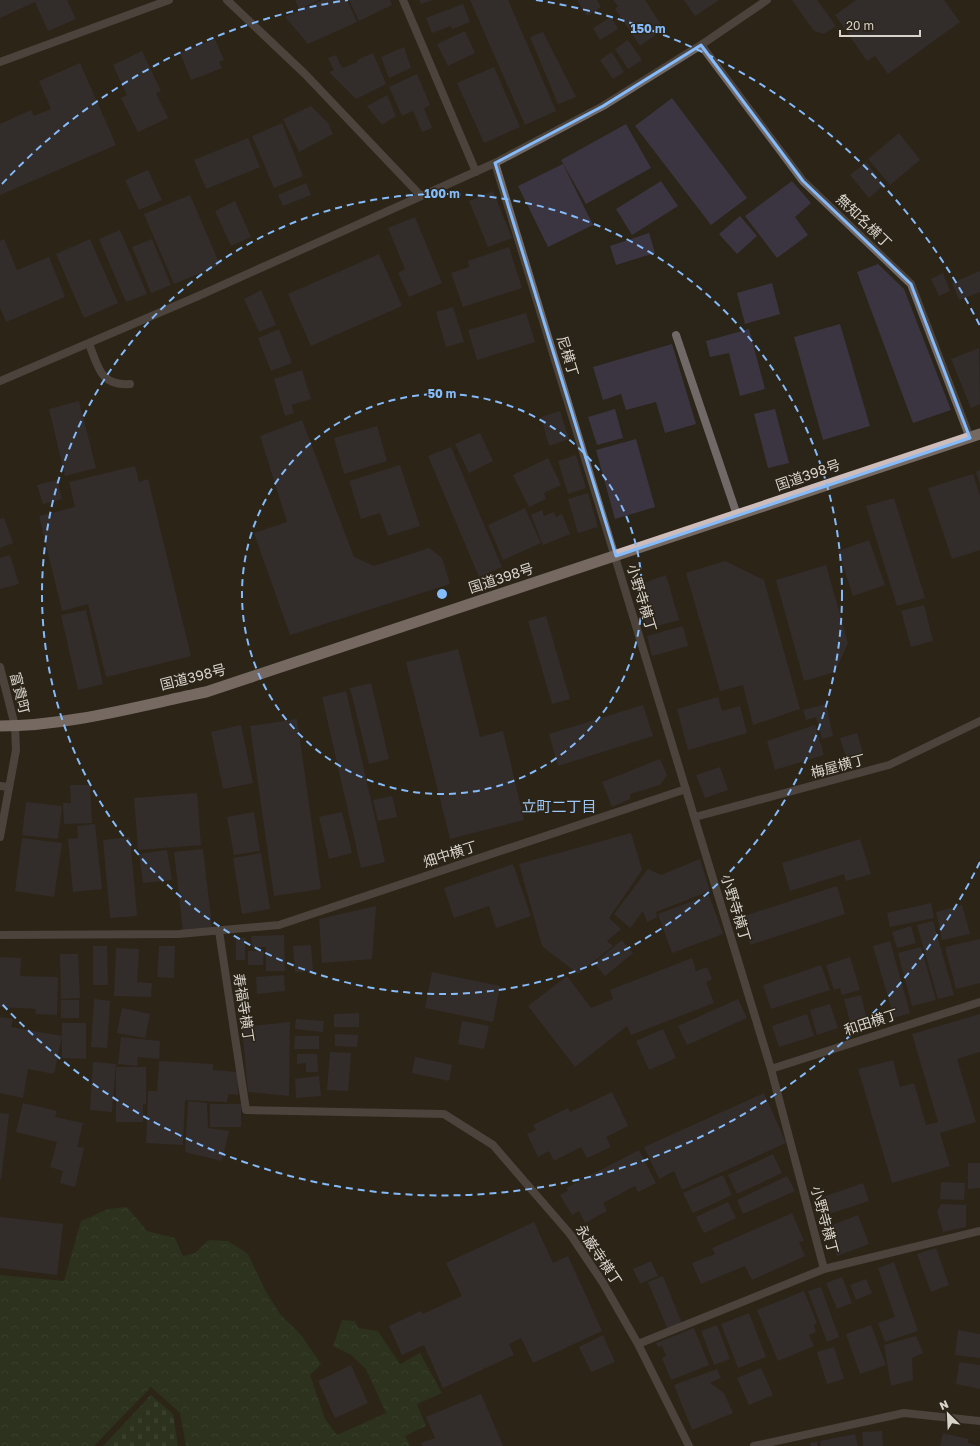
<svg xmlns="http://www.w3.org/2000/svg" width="980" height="1446" font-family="'Golos Text','Noto Sans JP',sans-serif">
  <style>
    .forest { fill: url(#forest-crowns) }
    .cemetery { fill: url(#cemetery-stones) }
    .building { fill: #3b3542 }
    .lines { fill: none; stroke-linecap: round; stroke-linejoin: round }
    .service { stroke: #716968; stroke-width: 8 }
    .minor { stroke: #716968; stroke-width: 8 }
    .trunk { stroke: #cebcba; stroke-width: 11 }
    .marked { fill: none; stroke: #85bbfb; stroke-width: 3; stroke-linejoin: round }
    .ring { fill: none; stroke: #85bbfb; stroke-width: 2; stroke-dasharray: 7 5 }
    .labels { text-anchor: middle; stroke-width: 3; stroke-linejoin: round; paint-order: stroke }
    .street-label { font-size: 14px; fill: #d8d4cc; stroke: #2b2418 }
    .neighbourhood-label { font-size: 15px; fill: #9fc7f6; stroke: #2b2418 }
    .centre { fill: #85bbfb; stroke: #2b2418; stroke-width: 2 }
    .ring-label { font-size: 12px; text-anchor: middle; font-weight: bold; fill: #85bbfb; stroke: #2b2418; stroke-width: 3; stroke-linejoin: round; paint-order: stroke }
  </style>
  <defs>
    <pattern id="forest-crowns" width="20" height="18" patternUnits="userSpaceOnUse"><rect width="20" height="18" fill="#2d4427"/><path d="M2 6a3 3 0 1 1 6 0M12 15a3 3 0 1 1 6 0" fill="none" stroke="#4b5e45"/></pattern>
    <pattern id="cemetery-stones" width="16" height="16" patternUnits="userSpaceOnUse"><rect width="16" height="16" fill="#2d4427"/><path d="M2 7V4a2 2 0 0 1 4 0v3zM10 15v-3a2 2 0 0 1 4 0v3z" fill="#4b5e45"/></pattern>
  </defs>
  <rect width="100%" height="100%" fill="#2b2418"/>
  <path class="forest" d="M127 1207 147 1231 175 1238 183 1256 195 1253 209 1240 228 1241 248 1254 265 1290 280 1314 301 1335 321 1364 310 1375 325 1419 337 1435 386 1413 366 1369 351 1355 333 1346 342 1320 355 1321 358 1328 378 1331 400 1364 420 1353 442 1393 417 1404 426 1426 405 1436 410 1446H186L180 1413 151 1387 94 1446H0V1275L64 1281 81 1221 108 1209Z"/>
  <path class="cemetery" d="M151 1395 173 1414 178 1446H103Z"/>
  <path class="building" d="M0 0H67L76 19 48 31 35 2 0 18Z
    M295 0H319L299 9Z
    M322 0H347L357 22 308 44 285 17Z
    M349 0H390L392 5 359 21Z
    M419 0H433L421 4Z
    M470 0H508L556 111 525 125Z
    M577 0H597L601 7 587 16Z
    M613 0H645L664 29 640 46 615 9 618 6Z
    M684 0H719L695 16Z
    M792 0H817L836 26 824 34 814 31Z
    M856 0H944L960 22 888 74 875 56 867 61 835 15Z
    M463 4 470 22 452 29 451 26 432 33 426 18Z
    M611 17 618 29 600 40 593 28Z
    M465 31 475 53 448 66 437 44Z
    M543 32 576 97 558 104 530 37Z
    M215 39 224 60 219 62 222 68 191 80 180 53Z
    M628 40 642 60 628 69 615 49Z
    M404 47 411 68 389 78 381 57Z
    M142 51 161 91 156 93 168 118 138 132 121 98 127 95 113 65Z
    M612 52 624 72 613 79 600 60Z
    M373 53 386 84 356 99 329 72 334 70 328 58 336 55 342 68 358 62 357 60Z
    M80 63 116 145 0 195V124L31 110 34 116 51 109 39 81Z
    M494 67 520 127 484 143 457 83Z
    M417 74 430 105 424 108 432 128 422 132 413 111 402 116 389 87Z
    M387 95 396 116 382 125 367 106Z
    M672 98 747 198 711 225 635 126Z
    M311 106 328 123 333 134 299 152 283 119Z
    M282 123 303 176 274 188 252 136Z
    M626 124 651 168 586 204 561 160Z
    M899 133 920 160 890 185 868 159Z
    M248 138 260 167 206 189 194 160Z
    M866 162 884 185 869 198 850 175Z
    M563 164 593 225 548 247 518 186Z
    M148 170 162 200 139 210 125 180Z
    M661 181 678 206 632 235 616 209Z
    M792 181 811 203 795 217 808 235 777 258 745 216Z
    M306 183 311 195 283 206 278 195Z
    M493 191 512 238 488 247 469 201Z
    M190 195 220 265 174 284 144 214Z
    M235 201 251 237 231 246 215 211Z
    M740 216 757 236 737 254 719 234Z
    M415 217 442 283 409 297 398 273 405 269 388 228Z
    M120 230 147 294 126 302 99 239Z
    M649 233 655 253 616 265 610 246Z
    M4 239 17 270 49 257 65 297 6 322 0 308V241Z
    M90 239 118 303 84 318 56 254Z
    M152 239 171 285 151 293 132 247Z
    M509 247 522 288 463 307 451 273 469 267 468 261Z
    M379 254 402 306 311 346 288 294Z
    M878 264 904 289 951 410 913 423 857 272Z
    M980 271V292L959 300 952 283Z
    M943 273 950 291 939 296 931 279Z
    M772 283 780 314 745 324 737 293Z
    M261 290 276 325 259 332 244 299Z
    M453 307 464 342 446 347 436 312Z
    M526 313 535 342 477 360 468 330Z
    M840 324 870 426 823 440 794 337Z
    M279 329 292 363 271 371 258 338Z
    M749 329 765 389 740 396 729 353 710 357 706 341Z
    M672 344 696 424 665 433 656 402 626 410 621 394 603 400 593 367Z
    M979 348 980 404 971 408 951 359Z
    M302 370 311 399 291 405 294 413 285 416 274 379Z
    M79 401 96 468 65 476 49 409Z
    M615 409 623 438 597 445 588 417Z
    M775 409 789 463 768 468 754 414Z
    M560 411 569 439 549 446 541 417Z
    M302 420 354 557 374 566 429 548 442 558 450 584 290 635 254 533 287 522 260 436Z
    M377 426 387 461 344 474 334 438Z
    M480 433 493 461 469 473 455 444Z
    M636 439 655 507 615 519 596 450Z
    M451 447 502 567 479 577 428 456Z
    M576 455 586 488 568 494 558 461Z
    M548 458 561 485 544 493 546 499 529 507 513 475Z
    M400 465 420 526 388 536 380 513 361 519 349 481Z
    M135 466 139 482 148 479 191 656 106 677 88 604 62 611 39 516 75 507 69 482Z
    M980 470V484L976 472Z
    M973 474 980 496V550L952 559 928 488Z
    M57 480 62 499 43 504 37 485Z
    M588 493 598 527 578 533 568 499Z
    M894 498 925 598 897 606 866 506Z
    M525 508 541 543 503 560 488 525Z
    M542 510 544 516 554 512 556 517 562 514 570 534 543 545 531 515Z
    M4 518 13 543 0 548V519Z
    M869 540 885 585 853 596 838 551Z
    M10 555 19 584 0 589V558Z
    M725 561 764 580 800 709 753 725 743 685 720 691 686 573Z
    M826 565 848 643 835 672 804 681 776 580Z
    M666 575 679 620 647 629 635 586Z
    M924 605 933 641 911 647 901 611Z
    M86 610 103 684 78 690 61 615Z
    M546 616 570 699 552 704 528 621Z
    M683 626 688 646 652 656 647 636Z
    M458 649 480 737 503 731 524 820 450 839 406 662Z
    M371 683 389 759 369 764 350 688Z
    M346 691 385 862 361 868 322 697Z
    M718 697 722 711 740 706 747 733 688 750 677 709Z
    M826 704 833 736 822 739 816 717 806 720 803 710Z
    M643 705 653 736 558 766 549 734Z
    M297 719 321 889 274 896 250 726Z
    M241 725 253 783 223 789 211 732Z
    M815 725 824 755 775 770 767 741Z
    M857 733 863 754 846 758 840 738Z
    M660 759 667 775 660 785 630 794V799L612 807 602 782Z
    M720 767 728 790 705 798 696 775Z
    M70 785H90L92 823 64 824 63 803H71Z
    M197 793 201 845 138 850 134 798Z
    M392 796 397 817 378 821 373 800Z
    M26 802 62 806 58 839 22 835Z
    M254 812 260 851 234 855 227 817Z
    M342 812 352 853 329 859 319 817Z
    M95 824 102 889 73 892 68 839 78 838 77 826Z
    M631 833 642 870 609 918 621 929 607 941 613 946 578 974 542 946 519 864Z
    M130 837 137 916 110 918 103 840Z
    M22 838 62 843 54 897 15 891Z
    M860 839 871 874 846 881 844 874 790 891 782 863Z
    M203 849 212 927 183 931 174 852Z
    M167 850 172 880 143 883 139 854Z
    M261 853 270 909 242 914 233 858Z
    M700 859 710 891 656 912 657 917 647 922 643 911 630 928 614 914 648 869 661 875Z
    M513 864 531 916 496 928 489 906 454 918 444 888Z
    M837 886 845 914 750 945 741 917Z
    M709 895 723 934 672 953 658 914Z
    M931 903 934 918 890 927 887 913Z
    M962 905 970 934 942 940 936 912Z
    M376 906 372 959 322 963 319 919Z
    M933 921 954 995 938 999 917 925Z
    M911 926 916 943 897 948 892 932Z
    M284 935 285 971H266V947H252L251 936Z
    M236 938H245V960H236Z
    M980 939V983L956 989 945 947Z
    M622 940 633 953 605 976 594 963Z
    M890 941 910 1013 894 1018 873 946Z
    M311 945 313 971 295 972 293 946Z
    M93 946H107L108 985H93Z
    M159 946H175L174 978 157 977Z
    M921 947 936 1000 912 1006 898 953Z
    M116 948 139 949 137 982 152 983 151 997 114 996Z
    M248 951H264L263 965H248Z
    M60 954H78L80 998 61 999Z
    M0 957 21 958 20 976 58 977 57 1015 35 1014 36 1009 0 1007Z
    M850 957 860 990 842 995 840 988 834 990 826 965Z
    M692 958 696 971 707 967 712 979 706 982 714 1003 631 1035 627 1026 575 1067 528 1006 567 976 591 1008 613 999 610 990Z
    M821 965 830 990 771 1009 763 985Z
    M432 972 500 986 493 1022 425 1008Z
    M284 975 285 991 257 994 256 977Z
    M861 995 868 1024 852 1029 844 999Z
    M94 999 110 1001 107 1048 91 1047Z
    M738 999 747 1018 687 1045 678 1026Z
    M61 1000H79V1018H61Z
    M830 1004 838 1028 817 1035 810 1010Z
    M122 1008 150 1014 145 1038 117 1033Z
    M359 1013V1027H334V1014Z
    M807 1014 814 1036 779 1047 772 1026Z
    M980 1014V1052L957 1059 976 1122 940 1133 950 1166 892 1183 858 1069 893 1060 900 1087 914 1083 926 1125 938 1122 912 1034Z
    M0 1017 13 1019 11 1027 62 1036 54 1074 28 1069 23 1098 0 1093Z
    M296 1019 324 1021 323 1032 295 1029Z
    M462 1021 489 1026 484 1049 458 1044Z
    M290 1022 289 1096 248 1092 242 1027Z
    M62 1023H86V1059L62 1058Z
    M663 1029 676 1058 649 1070 636 1041Z
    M335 1034 358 1035 357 1047 335 1046Z
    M295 1036H319V1049H294Z
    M121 1037 160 1041 159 1059 138 1057 137 1066 118 1064Z
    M330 1052 351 1053 348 1091 327 1090Z
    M297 1054H317L318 1072H306V1063L297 1064Z
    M415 1057 452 1065 449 1081 412 1073Z
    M159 1061 213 1064V1070L239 1072 238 1095 228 1094 227 1102 185 1100 183 1145 146 1143 148 1091H157Z
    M93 1062 116 1064 112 1112 90 1110Z
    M116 1067H146V1104H143V1122H116Z
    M319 1076 321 1096 296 1098 295 1079Z
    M612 1092 628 1126 606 1137 611 1147 587 1158 581 1147 554 1161 549 1151 538 1157 527 1134 536 1130 533 1125 568 1108 570 1112Z
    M764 1093 786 1143 682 1190 674 1171 659 1179 644 1147Z
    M188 1101 207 1103 208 1128 229 1131 222 1161 185 1152Z
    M23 1103 57 1111 55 1117 83 1123 77 1147 84 1148 75 1187 60 1183 63 1171 50 1167 57 1142 16 1132Z
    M210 1104H241V1127H210Z
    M0 1113 9 1114 1 1179H0Z
    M639 1150 656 1183 638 1192 635 1186 603 1203 607 1211 585 1223 579 1211 572 1215 560 1195 568 1191 566 1188Z
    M773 1154 782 1173 737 1194 728 1175Z
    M968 1163H980V1188L968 1189Z
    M723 1175 732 1195 693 1213 683 1193Z
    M787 1176 795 1191 743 1214 737 1200Z
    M941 1182 965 1183 964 1200 940 1199Z
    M863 1183 869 1201 829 1214 823 1197Z
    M728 1202 736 1218 704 1233 696 1217Z
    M941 1204 966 1205V1227L943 1232 937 1211Z
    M792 1213 804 1241 799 1242 805 1256 752 1280 745 1266 701 1284 692 1263 715 1254 712 1248Z
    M858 1215 869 1244 837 1256 827 1227Z
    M0 1217 63 1224 57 1275 0 1268Z
    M534 1222 553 1263 568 1256 602 1331 533 1363 521 1338 509 1344 514 1355 443 1388 424 1345 402 1355 389 1326 421 1311 423 1314 462 1296 446 1263Z
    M936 1248 949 1285 931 1292 917 1254Z
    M651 1261 658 1276 640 1284 633 1269Z
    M894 1262 918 1331 885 1342 878 1323 895 1317 878 1268Z
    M663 1276 682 1324 668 1330 648 1282Z
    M842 1277 852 1303 837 1309 826 1283Z
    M866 1279 872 1293 856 1300 850 1285Z
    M821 1287 839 1337 827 1342 808 1291Z
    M804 1291 817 1323 814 1325 816 1332 809 1335 814 1346 778 1361 757 1310Z
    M749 1313 766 1357 738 1368 721 1324Z
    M717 1325 730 1359 714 1365 701 1331Z
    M871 1325 886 1365 860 1374 846 1334Z
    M694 1328 709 1365 671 1380 662 1358 666 1356 662 1346 658 1347 656 1343Z
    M958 1330 980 1334V1358L955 1355Z
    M603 1335 615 1362 591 1372 579 1347Z
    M916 1336 923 1353 912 1358 913 1380 891 1386 884 1345Z
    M834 1347 844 1379 827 1384 817 1352Z
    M959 1362 980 1365V1389L956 1384Z
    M351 1365 368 1403 335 1418 318 1381Z
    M761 1368 773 1395 749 1405 737 1378Z
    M717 1369 721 1378 710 1383 724 1393 733 1413 692 1430 674 1385Z
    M481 1394 503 1446H423L421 1443 435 1438 426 1417Z
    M882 1431 883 1446H863L862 1432Z
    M943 1433 968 1439V1443L978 1446H940Z
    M855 1434 858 1446H821L820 1441Z
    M817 1442 818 1446H811L810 1443Z"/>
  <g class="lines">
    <path class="service" d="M676 335 737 515
      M89 344C99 368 100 386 130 384
      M0 786 9 787
      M695 817 889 765 980 721"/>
    <path class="minor" d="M227 0 305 74 421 196
      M403 0 476 172
      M701 45 803 181 911 284 970 438
      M0 62 169 0
      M495 163 771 1069 824 1269
      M0 381 196 297 495 163 603 106 701 45 767 0
      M0 667 15 726 16 750 0 837
      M219 931 246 1110 444 1114 493 1145 570 1234 603 1283 638 1344 689 1446
      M0 935 179 934 279 925 686 789
      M771 1069 980 1002
      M638 1344 824 1269 980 1231
      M754 1446 904 1413 980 1421"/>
    <path class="trunk" d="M0 726C69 726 138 706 206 692L980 434"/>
  </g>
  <path d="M0 0H980V1446H0ZM701 45 803 181 911 284 970 438 616 556 495 163 603 106Z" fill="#2b2418" fill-opacity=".55" fill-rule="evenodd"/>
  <path class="marked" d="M701 45 803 181 911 284 970 438 616 556 495 163 603 106Z"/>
  <g class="ring">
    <circle cx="442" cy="594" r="200"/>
    <circle cx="442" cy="594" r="400"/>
    <path d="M980 862A601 601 0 0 1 2 1004M2 184A601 601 0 0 1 348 0M536 0A601 601 0 0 1 980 326"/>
  </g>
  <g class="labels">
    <g class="street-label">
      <text transform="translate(864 221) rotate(44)" y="5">無知名横丁</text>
      <text transform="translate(568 356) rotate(73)" y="5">尼横丁</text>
      <text transform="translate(808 475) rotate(-19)" y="5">国道398号</text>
      <text transform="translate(501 578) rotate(-18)" y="5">国道398号</text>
      <text transform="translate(642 598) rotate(73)" y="5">小野寺横丁</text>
      <text transform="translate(193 677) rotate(-14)" y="5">国道398号</text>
      <text transform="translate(20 693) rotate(76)" y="5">富貴町</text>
      <text transform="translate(838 766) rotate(-15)" y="5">梅屋横丁</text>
      <text transform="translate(450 854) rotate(-18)" y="5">畑中横丁</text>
      <text transform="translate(736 908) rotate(73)" y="5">小野寺横丁</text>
      <text transform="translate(244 1008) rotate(81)" y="5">寿福寺横丁</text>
      <text transform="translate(871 1022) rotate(-18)" y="5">和田横丁</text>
      <text transform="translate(825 1220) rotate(75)" y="5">小野寺横丁</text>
      <text transform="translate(599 1255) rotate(56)" y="5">永巌寺横丁</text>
    </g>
    <g class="neighbourhood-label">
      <text x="559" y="812">立町二丁目</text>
    </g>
  </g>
  <circle cx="442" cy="594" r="6" class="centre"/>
  <g class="ring-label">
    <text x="648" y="33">150 m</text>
    <text x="442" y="198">100 m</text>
    <text x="442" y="398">50 m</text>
  </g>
  <g transform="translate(948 1414) rotate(336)" stroke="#2b2418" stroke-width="3" paint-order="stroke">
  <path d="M0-3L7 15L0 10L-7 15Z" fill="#d8d4cc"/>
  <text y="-6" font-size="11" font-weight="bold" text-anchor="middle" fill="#d8d4cc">N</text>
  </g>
  <path d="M840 30v6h80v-6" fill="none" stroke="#d8d4cc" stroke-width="2"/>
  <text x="846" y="30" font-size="12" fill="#d8d4cc" stroke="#2b2418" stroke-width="3" paint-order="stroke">20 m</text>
</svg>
